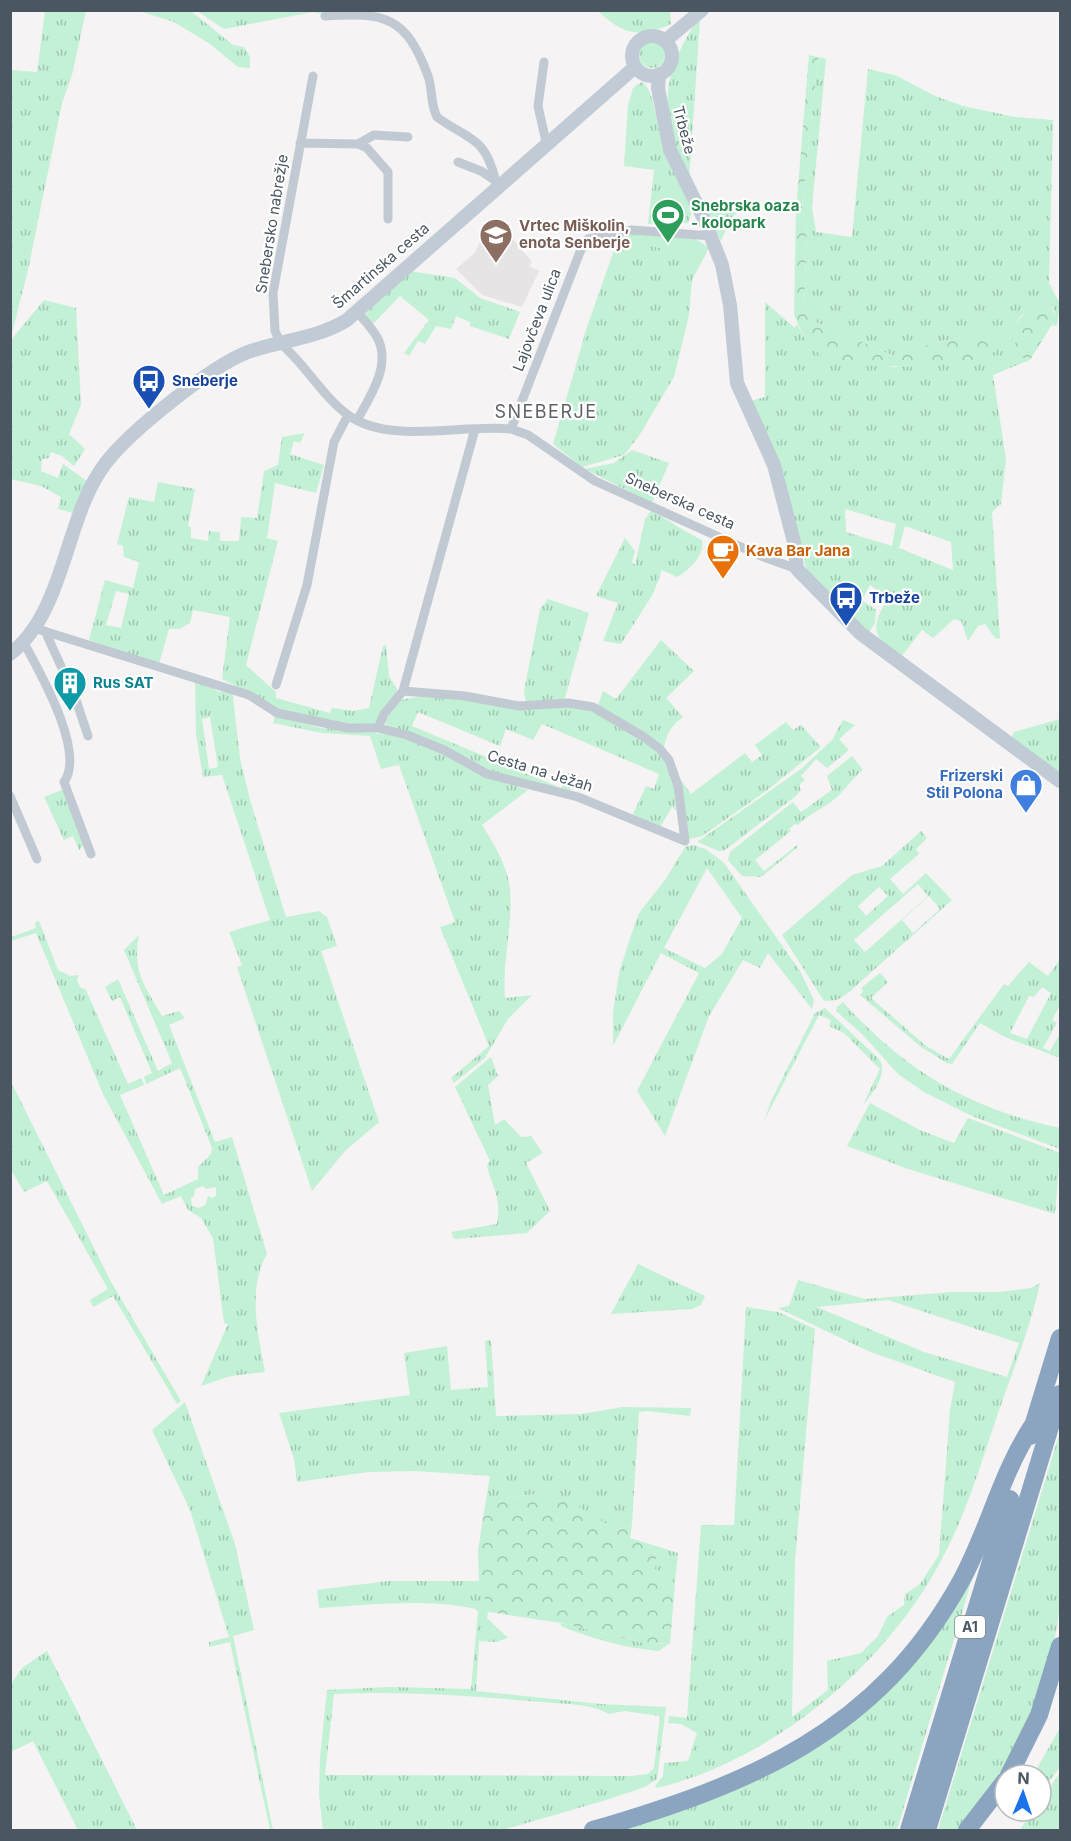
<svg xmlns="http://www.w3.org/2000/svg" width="1071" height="1841" font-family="Inter,sans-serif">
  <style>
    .education { fill: #e6e4e5 }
    .grass { fill: url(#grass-tufts); fill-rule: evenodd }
    .forest { fill: url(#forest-crowns) }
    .garden { fill: #c3f1d5 }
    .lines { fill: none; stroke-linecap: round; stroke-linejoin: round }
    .street { stroke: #c1cad2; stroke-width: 9 }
    .secondary { stroke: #c1cbd6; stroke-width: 14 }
    .highway { stroke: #8ba5c1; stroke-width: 18 }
    .labels { text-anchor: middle; stroke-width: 4.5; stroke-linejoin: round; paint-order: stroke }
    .shield { fill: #fff; stroke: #808990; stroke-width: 1.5 }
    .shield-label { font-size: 14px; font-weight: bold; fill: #4a5661 }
    .street-label { font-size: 15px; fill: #4a5661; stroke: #fff }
    .leisure-label { font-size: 15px; font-weight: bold; fill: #27864d; stroke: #fff; text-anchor: start }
    .education-label { font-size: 15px; font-weight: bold; fill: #785e54; stroke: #fff; text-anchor: start }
    .transit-label { font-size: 15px; font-weight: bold; fill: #164399; stroke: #fff; text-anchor: start }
    .food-label { font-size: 15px; font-weight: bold; fill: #c56008; stroke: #fff; text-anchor: start }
    .culture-label { font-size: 15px; font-weight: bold; fill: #0d838f; stroke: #fff; text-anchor: start }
    .shop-label { font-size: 15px; font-weight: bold; fill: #366cbe; stroke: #fff; text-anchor: end }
    .quarter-label { font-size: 18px; letter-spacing: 1.5px; fill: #5f6368; stroke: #fff }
  </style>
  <defs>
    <pattern id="grass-tufts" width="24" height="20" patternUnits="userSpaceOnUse" patternTransform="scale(1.5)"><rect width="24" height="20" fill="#c3f1d5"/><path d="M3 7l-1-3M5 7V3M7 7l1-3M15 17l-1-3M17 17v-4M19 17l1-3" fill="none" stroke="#a0c6b0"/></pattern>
    <pattern id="forest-crowns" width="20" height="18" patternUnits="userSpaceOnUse" patternTransform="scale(1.5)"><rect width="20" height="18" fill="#c3f1d5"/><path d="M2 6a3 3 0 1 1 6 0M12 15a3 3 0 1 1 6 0" fill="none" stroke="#a0c6b0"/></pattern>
  </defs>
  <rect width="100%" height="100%" fill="#f5f3f3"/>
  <path class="education" d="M501 225 532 262 529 266 539 271 522 307 482 295 456 269 475 253 480 241Z"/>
  <path class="grass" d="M45 11H86L72 75 62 103 28 270 11 337V70L37 72Z
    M139 11H191L233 45 244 47 250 57V68L238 67 210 44 174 22Z
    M197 11H437L322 14 313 12 224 29Z
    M598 11H670L671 24C639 39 622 34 598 11Z
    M700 20 689 180C662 115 657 83 696 22Z
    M639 55a13 13 0 1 1 26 0a13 13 0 1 1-26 0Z
    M818 57 826 59 812 207 816 232 852 237 868 69 895 75 935 96 963 106 1015 117 1053 120 1049 283 1060 304 1057 325 1053 326 1055 312 1050 302 1022 315 1008 331 997 335 983 332 910 349 894 356 808 319 804 311 807 221 802 209Z
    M642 82C652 89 653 105 656 116 663 150 676 178 693 208L688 223 648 224 654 170 624 166 628 105 633 88Z
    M706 211 738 212 731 218 721 241Z
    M631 234 696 239 709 248 692 280 689 315 674 377 639 436 624 455 582 467 553 444 587 327 619 236Z
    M410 271 455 278 480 298 520 312 509 339 470 326V322L456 316 451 329 436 326 425 344 418 341 409 356 404 353 429 320 400 296 373 324 364 315Z
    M44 300 76 308 81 405 69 434 85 449 74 466 62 456 51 452 49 458 42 459 41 471 58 478 63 464 87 481 74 513 58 509 61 497 41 486 11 479V340Z
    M765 302 795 328 797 324 805 339 820 352 893 367 970 361 998 342 1008 339 1016 341 1018 355 1030 360 993 375 1006 459 1001 504 992 512 1000 639 995 638 985 624 978 626 968 641 961 621 954 619 933 638 922 630 901 657C884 645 869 636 880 613 883 606 886 604 886 596L870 585 862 600 876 610 875 623 868 634 812 577 806 568 795 524 751 401 765 397ZM845 509 896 524 892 546 846 532ZM905 526 951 542 953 570 899 548Z
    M305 433 300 443 294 441 290 454 324 465 316 493 275 483 267 538 278 541 246 665 276 692V698L330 713 332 708 353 711 369 708 383 646 386 645 389 676 397 689 396 695 375 724C339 724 299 723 266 705 251 697 238 686 222 679L230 617 193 610 190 623 179 629H169L159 664 89 640 105 580 133 588 139 562 124 557 123 546 117 544 129 497 154 502 158 482 195 489 188 526 191 527V538L208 541 209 531 220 532V541H239L241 517 257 518 264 471 278 465 282 437ZM116 591 129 594 121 628 106 625Z
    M632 450 669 463 652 503 585 469 614 463Z
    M651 511C669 520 683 531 702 540 705 556 689 570 677 577L662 570 653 594 621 644 603 641 618 603 596 596 625 538 635 551 632 562 635 565 645 519Z
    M548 599 589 613 564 701 526 703 524 691 540 609Z
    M661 640 694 671 666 698 683 717C671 726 665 735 664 750L598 705 603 691 616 699Z
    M195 679 219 692 232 689 240 758 250 800 285 914 286 917 319 911 327 917 337 946 321 951 379 1122 345 1151 312 1191 237 967 242 965 229 932 270 920 222 775 203 777 196 734ZM210 717 218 767 209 769 202 719Z
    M417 697 584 705 645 740 663 756 674 786 676 810 672 807 659 829 633 814 646 786 654 789 659 774 542 724 533 740 506 729 500 746 418 712 412 726 561 788 568 773 577 777 570 789 573 795 520 783 387 729 385 721 400 700Z
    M275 716 321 728 394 735 427 746 489 778 528 790 482 825C494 844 508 867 510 890 513 926 502 962 505 998L532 995 508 1019 485 1058 454 1083 451 1078 489 1046 440 927 455 922 399 765 381 769 370 736 322 733 273 723Z
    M1060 719V776L1012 738 1014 732Z
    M843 720 855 725 839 739 849 750 827 768 816 759 801 776 805 780 799 785 801 790 796 796 725 850 719 851 697 842 801 769 832 740Z
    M786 722 793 730 801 725 821 747 766 791 702 836 690 839 684 833 681 780 691 794 745 753 752 762 762 755 755 745Z
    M852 756 863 770C855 775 846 789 837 797 824 809 812 811 798 825L795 824 789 829 791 831 755 860 764 871 797 845 798 847 761 877 742 876 728 860 730 852 793 802 801 812 832 790 827 776Z
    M64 789 85 844 79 850 73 836 64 840 44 797Z
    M921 831 927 838 916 849 919 854 890 879 903 894 926 873 952 900 848 993 837 1000 824 1001 782 935 852 875 882 866ZM918 884 928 896 865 952 854 940ZM879 887 888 896 866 916 858 906ZM929 896 940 909 913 933 902 920Z
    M693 845 706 849 724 863 800 971 814 1000 812 1009 768 953 760 968 743 960 709 1016 665 1136 637 1091 699 973 661 953 613 1046V1013L619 973 629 941 639 913 665 880 685 847ZM707 868 742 918 722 954 705 968 664 948Z
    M39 921 58 970 70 976 79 975 77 980 80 987 86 990 128 1084 141 1078 144 1085 120 1095 164 1195 198 1179V1167L211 1154 212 1148 180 1068 146 1084 144 1077 152 1073 120 997 112 1001 105 987 118 979 158 1071 172 1063 124 950 139 935C132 972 145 986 162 1016L179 1011 185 1018 169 1025 215 1142 232 1137 267 1254C247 1288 258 1335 265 1372L231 1376 201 1386 228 1324 224 1323 213 1238 201 1218 188 1210 181 1196 162 1204 103 1094 36 933 11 941V937L36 928 35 922ZM203 1186 206 1189 216 1187V1195L213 1198 208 1196 205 1205 199 1208 192 1206 191 1198 194 1196 195 1189Z
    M1060 959V1005L1052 1020 1057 1023 1043 1048 1050 1051 1060 1033V1058L1005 1037 980 1023 952 1064 947 1063 921 1047 860 995 863 991 861 988 880 973 888 982 871 998 926 1046 949 1059 1004 984 1008 986 1029 962 1048 976ZM1042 987 1051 993 1027 1039 1010 1033 1029 996 1034 997Z
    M843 1002C905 1071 970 1109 1060 1128V1149L972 1116 924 1092 898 1074 863 1035 836 1011 837 1007Z
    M825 1008 880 1060C888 1076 871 1094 862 1107L880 1069 844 1033 829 1026 831 1020 819 1015 764 1121 771 1101 815 1013Z
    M491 1057 498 1076 488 1085 495 1125 504 1119 521 1137 531 1136 543 1153 526 1163 550 1211 527 1233 454 1239 451 1232 497 1224C502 1196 492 1189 487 1165L490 1161 455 1087Z
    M11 1082 110 1280 181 1401 177 1404 113 1296 93 1307 90 1300 108 1289 47 1181 24 1192 10 1168Z
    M870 1103 920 1130 954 1143 968 1118 1060 1153 1055 1214 908 1169 847 1146Z
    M638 1264 705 1296 701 1305 692 1309 611 1314Z
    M798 1280 865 1299 952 1292H999L1031 1288 1040 1283C1030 1329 1013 1370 998 1413 982 1460 968 1509 945 1553 890 1662 776 1759 657 1788L655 1786 663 1776 664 1763 688 1761 697 1733 681 1724 668 1723 669 1716 687 1718 701 1525H734L746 1307 778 1312 815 1329 795 1561 792 1717 828 1690 827 1661 861 1653 878 1636 887 1617 904 1605 905 1594 920 1584 939 1555 950 1410 955 1382 868 1351 778 1308 789 1306ZM888 1300 1019 1343 1007 1377 924 1352 817 1307Z
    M491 1340 496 1416 581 1414 623 1407 691 1408 690 1416 647 1411 639 1412 632 1524 616 1530 536 1494 503 1498 483 1518 490 1476 415 1471 368 1472 297 1482 294 1459 279 1413 410 1395 404 1353 447 1346 451 1390 488 1387 485 1341Z
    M185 1402 235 1544 254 1630 233 1636 273 1830H270L230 1642 209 1647V1642L229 1637 190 1510 152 1430Z
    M1060 1432C1060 1488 1065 1546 1060 1601 1053 1684 1015 1771 957 1830H938Z
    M646 1543 678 1553 675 1583 661 1577 655 1569 656 1557Z
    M972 1579 897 1830H616L829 1738Z
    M388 1581H479L489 1607 487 1618 508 1638 496 1642 479 1641 476 1691 600 1704 666 1707 657 1779 645 1787 606 1800 503 1830H323L319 1795 320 1757 327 1690 390 1687 471 1689 478 1612 476 1609C425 1598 371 1605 319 1608L317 1590ZM334 1694C403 1691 473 1696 542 1702 563 1704 591 1703 609 1714L624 1711 660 1716 654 1768 648 1774 632 1776 325 1775Z
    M561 1623 640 1642 668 1644 659 1651C626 1648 592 1639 561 1626Z
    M47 1651 137 1830H78L33 1741 11 1752V1684L22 1668Z
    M1060 1728V1767L1041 1792V1775H1033Z
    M1060 1773V1830H1020L1032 1811H1041V1799Z"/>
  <path class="forest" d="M809 55 818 57 802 209 807 221 804 311 808 319 894 356 910 349 983 332 997 335 1007 331 1042 297 1050 302 1056 318 1030 360 1018 356 1014 349 1016 341 1008 339 998 342 997 351 970 361 920 367 855 365 822 357 805 339 794 315 796 210Z
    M536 1494 562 1496 616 1530 632 1524 630 1538 646 1543 656 1557 655 1569 661 1577 675 1583 670 1644 640 1642 561 1623 489 1612 479 1581 478 1551 483 1518 503 1498Z"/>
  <path class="garden" d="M641 235 702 244 705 252 700 254 635 244 626 238Z"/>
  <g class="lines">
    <path class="street" d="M325 16C385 12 406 16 428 76 433 90 430 104 437 117 468 140 485 136 495 179
      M544 62 538 106 547 146
      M313 76 273 293 275 331 281 344C305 364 323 397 348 415 390 445 461 424 511 429L528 435 595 481 761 556 797 569
      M300 143 358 144 367 148 388 172V219
      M358 144 374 135 408 137
      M458 162 481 171 496 181
      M357 312C364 320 373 329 378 339 391 366 370 397 357 420
      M511 429 580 252 588 239 632 230 711 236
      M34 628 249 695 277 713 348 728H378L407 735 444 750 487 774 578 797 685 841 678 786 669 760 660 749 644 737 593 707 568 703 519 706 465 696 403 691
      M45 631 75 697 88 736
      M24 643C40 673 86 752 64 782L91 854
      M276 685 307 585 334 442 348 415
      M378 728 384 714 403 691 475 429
      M10 796 37 859"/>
    <path class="secondary" d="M632 56a20 20 0 1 1 40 0a20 20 0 1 1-40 0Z
      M665 41 702 10
      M659 74 658 88 670 150 704 219 722 265 730 305 737 383 774 465 794 542 797 569 860 633 1060 781
      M10 654C66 611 64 518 105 464 129 432 211 366 248 352 281 340 316 339 347 320L635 67"/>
    <path class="highway" d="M1030 1436 1060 1338
      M1009 1775 1039 1715 1060 1646
      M593 1830C750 1784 877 1733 961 1581 989 1530 1001 1473 1033 1425
      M909 1830 1010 1499
      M927 1830 1060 1394
      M967 1830 1005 1781"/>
  </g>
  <defs>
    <g id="stadium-pin" transform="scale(1.725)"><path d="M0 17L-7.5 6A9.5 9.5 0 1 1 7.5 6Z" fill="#2e9e5b" stroke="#fff"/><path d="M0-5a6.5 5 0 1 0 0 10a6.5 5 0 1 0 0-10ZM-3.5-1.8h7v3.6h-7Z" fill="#fff"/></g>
    <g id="school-pin" transform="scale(1.725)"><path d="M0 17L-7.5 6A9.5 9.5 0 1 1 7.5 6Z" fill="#8d6e63" stroke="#fff"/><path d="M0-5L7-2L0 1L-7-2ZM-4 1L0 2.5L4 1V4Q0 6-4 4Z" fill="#fff"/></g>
    <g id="bus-pin" transform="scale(1.725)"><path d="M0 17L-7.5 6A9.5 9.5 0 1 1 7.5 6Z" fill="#1a4fb4" stroke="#fff"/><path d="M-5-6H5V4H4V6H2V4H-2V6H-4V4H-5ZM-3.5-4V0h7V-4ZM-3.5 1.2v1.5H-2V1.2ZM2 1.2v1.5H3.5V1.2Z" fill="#fff"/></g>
    <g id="cafe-pin" transform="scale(1.725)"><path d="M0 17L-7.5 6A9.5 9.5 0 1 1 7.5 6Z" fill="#e8710a" stroke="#fff"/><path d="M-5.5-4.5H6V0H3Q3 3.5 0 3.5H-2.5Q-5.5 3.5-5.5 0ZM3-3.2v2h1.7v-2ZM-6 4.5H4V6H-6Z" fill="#fff"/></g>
    <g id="building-pin" transform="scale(1.725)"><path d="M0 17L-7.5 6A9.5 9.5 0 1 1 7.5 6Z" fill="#0f9aa8" stroke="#fff"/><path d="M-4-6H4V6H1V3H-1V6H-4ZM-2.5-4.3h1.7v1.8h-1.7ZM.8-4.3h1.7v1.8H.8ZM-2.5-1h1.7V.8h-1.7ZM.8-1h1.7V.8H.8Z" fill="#fff"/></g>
    <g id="shop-pin" transform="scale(1.725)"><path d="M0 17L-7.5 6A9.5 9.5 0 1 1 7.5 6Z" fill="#3f7fe0" stroke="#fff"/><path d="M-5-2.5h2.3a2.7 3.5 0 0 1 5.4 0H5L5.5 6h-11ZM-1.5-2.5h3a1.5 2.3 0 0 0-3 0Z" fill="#fff"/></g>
  </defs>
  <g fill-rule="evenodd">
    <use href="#stadium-pin" x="668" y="215"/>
    <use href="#school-pin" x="496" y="235"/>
    <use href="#bus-pin" x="149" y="381"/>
    <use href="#cafe-pin" x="723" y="551"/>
    <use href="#bus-pin" x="846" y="598"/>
    <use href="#building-pin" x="70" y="683"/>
    <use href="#shop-pin" x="1026" y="785"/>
  </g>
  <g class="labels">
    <rect class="shield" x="955" y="1616" width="30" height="22" rx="4.5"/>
    <g class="shield-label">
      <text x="970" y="1632">A1</text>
    </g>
    <g class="street-label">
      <text transform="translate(684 130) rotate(75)" y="5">Trbeže</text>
      <text transform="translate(272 224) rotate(-81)" y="5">Snebersko nabrežje</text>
      <text transform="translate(381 266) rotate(-41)" y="5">Šmartinska cesta</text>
      <text transform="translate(537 320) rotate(-69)" y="5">Lajovčeva ulica</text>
      <text transform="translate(680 501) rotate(24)" y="5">Sneberska cesta</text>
      <text transform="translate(540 771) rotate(17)" y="5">Cesta na Ježah</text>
    </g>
    <g class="leisure-label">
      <text x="691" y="211">Snebrska oaza<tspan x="691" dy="17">- kolopark</tspan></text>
    </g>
    <g class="education-label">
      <text x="519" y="231">Vrtec Miškolin,<tspan x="519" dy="17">enota Senberje</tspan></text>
    </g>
    <g class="transit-label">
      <text x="172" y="386">Sneberje</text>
      <text x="869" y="603">Trbeže</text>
    </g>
    <g class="food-label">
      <text x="746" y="556">Kava Bar Jana</text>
    </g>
    <g class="culture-label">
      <text x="93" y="688">Rus SAT</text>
    </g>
    <g class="shop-label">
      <text x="1003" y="781">Frizerski<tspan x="1003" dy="17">Stil Polona</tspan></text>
    </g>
    <g class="quarter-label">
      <text x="546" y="418">SNEBERJE</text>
    </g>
  </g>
  <rect width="1071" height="1841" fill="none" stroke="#4a5661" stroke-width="24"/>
  <g transform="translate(1023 1793) rotate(2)"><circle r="28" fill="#ffffff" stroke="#b7bbc0" stroke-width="1.5"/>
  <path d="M0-4.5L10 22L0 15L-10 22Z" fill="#1a73e8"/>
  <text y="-9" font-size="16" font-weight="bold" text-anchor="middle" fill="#4a5661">N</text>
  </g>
</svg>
